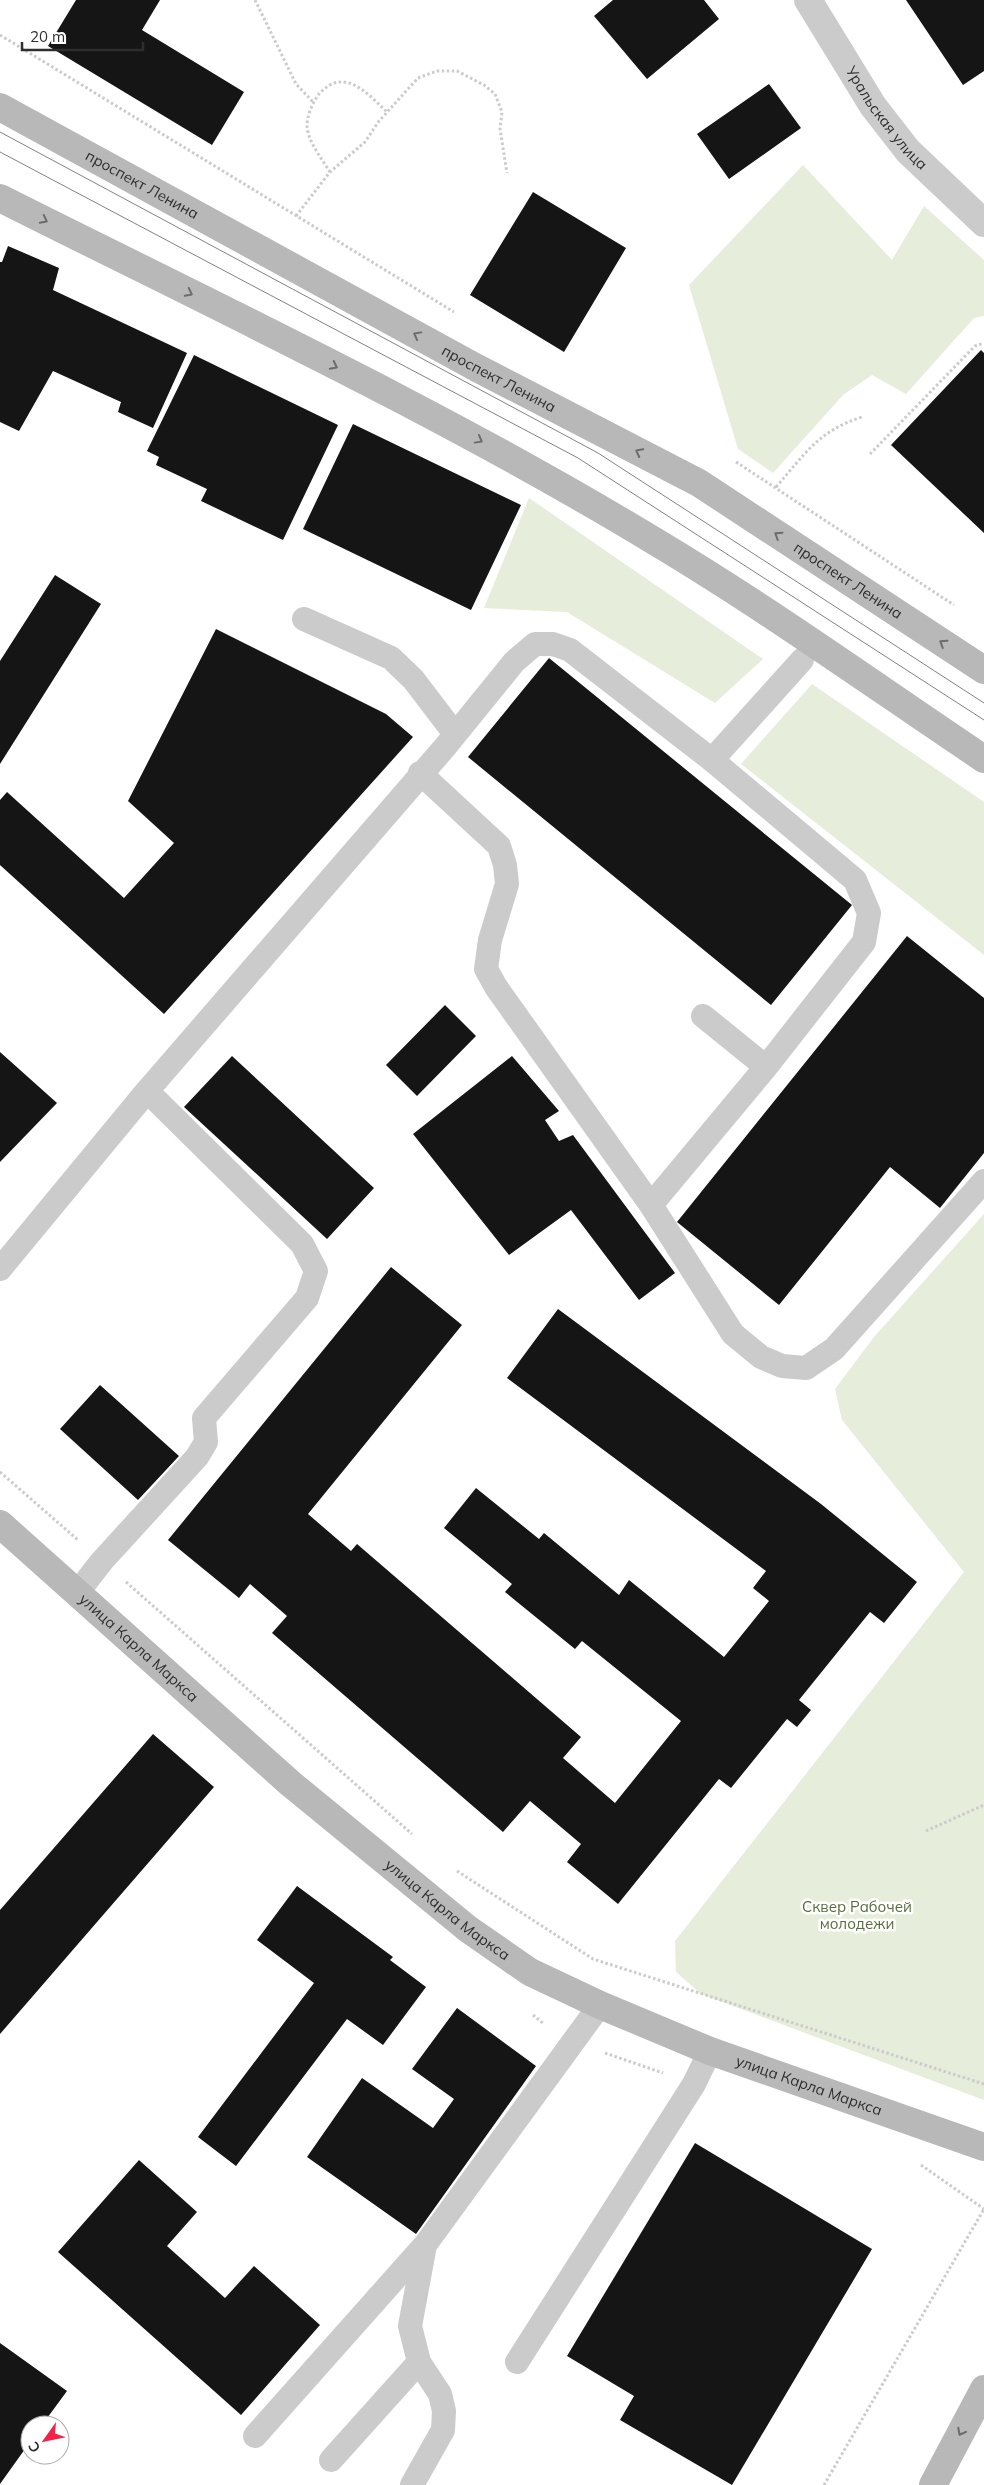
<svg xmlns="http://www.w3.org/2000/svg" width="984" height="2485" font-family="Mulish,sans-serif">
  <style>
    .green { fill: #e6eddb }
    .building { fill: #151515 }
    .lines { fill: none; stroke-linecap: round; stroke-linejoin: round }
    .path { stroke: #cbcbcb; stroke-width: 3; stroke-dasharray: 2.5 2.5; stroke-linecap: butt }
    .lane { stroke: #cbcbcb; stroke-width: 24 }
    .street { stroke: #cbcbcb; stroke-width: 28 }
    .secondary { stroke: #b8b8b8; stroke-width: 28 }
    .tram { stroke: #838383; stroke-width: 1 }
    .oneway { stroke: #6c6c6c }
    .labels { text-anchor: middle; stroke-width: 5; stroke-linejoin: round; paint-order: stroke }
    .street-label { font-size: 15px; fill: #2e2e2e; stroke: #fff }
    .park-label { font-size: 15px; fill: #576e38; stroke: #fff }
  </style>
  <rect width="100%" height="100%" fill="#fff"/>
  <path class="green" d="M803 165 892 260 924 206 984 260V316L974 318 906 394 872 375 843 395 773 473 738 449 689 285Z
    M529 498 763 659 715 703 567 612 484 608Z
    M812 684 984 802V955L741 764Z
    M984 1214V2100L701 1994 676 1972 675 1941 964 1572 842 1420 835 1389 874 1337Z"/>
  <path class="building" d="M76 0H160L142 30 244 92 212 145 48 46Z
    M613 0H704L719 19 647 79 594 16Z
    M906 0H984V71L963 85Z
    M769 84 801 128 729 179 697 134Z
    M533 192 626 248 564 352 470 295Z
    M8 246 59 268 53 290 187 353 153 428 118 412 121 402 53 371 19 431 0 422V262H2Z
    M981 350 984 353V533L891 445Z
    M194 355 338 425 283 540 201 501 207 489 156 465 159 457 147 451Z
    M353 424 521 505 471 610 303 529Z
    M55 575 101 604 0 764V661Z
    M216 629 386 714 413 737 164 1014 0 865V800L7 792 124 898 174 843 128 801Z
    M549 658 852 905 771 1005 468 757Z
    M907 936 984 998V1153L940 1208 890 1167 779 1305 677 1222Z
    M445 1005 476 1036 417 1096 386 1065Z
    M0 1052 57 1103 0 1162Z
    M232 1056 374 1188 327 1239 184 1107Z
    M512 1056 559 1111 545 1120 559 1141 573 1135 675 1273 639 1300 571 1210 509 1255 413 1134Z
    M391 1267 462 1325 308 1514 351 1551 357 1544 581 1737 563 1758 615 1803 681 1721 582 1641 575 1649 505 1592 512 1584 444 1528 476 1488 539 1539 544 1533 619 1595 629 1580 724 1657 769 1601 753 1588 766 1571 507 1378 558 1309 821 1504 917 1582 884 1623 870 1612 799 1700 811 1710 797 1727 787 1719 731 1788 719 1779 618 1904 567 1862 581 1844 530 1801 503 1832 272 1633 287 1616 250 1584 239 1598 168 1540Z
    M100 1385 179 1456 138 1500 60 1429Z
    M153 1734 214 1787 0 2034V1910Z
    M297 1886 393 1957 390 1960 426 1987 383 2045 347 2019 236 2166 198 2137 314 1983 257 1940Z
    M457 2008 536 2066 416 2234 307 2157 362 2078 433 2128 454 2099 412 2069Z
    M695 2143 872 2249 732 2485 620 2420 634 2396 567 2356Z
    M139 2160 197 2212 167 2246 225 2298 254 2266 320 2325 241 2415 58 2252Z
    M0 2343 67 2391 42 2425H30V2442L0 2484Z"/>
  <g class="lines">
    <path class="path" d="M255 0 296 84 313 102
      M0 35 454 312
      M330 172C322 159 308 142 307 126 307 115 313 102 319 94 344 66 367 93 387 112
      M296 216 330 172 365 142 379 121 418 78 437 71H457L484 85 495 94 502 112 500 129 507 173
      M870 454 975 346 984 343
      M736 462 954 605
      M776 487C805 454 818 431 862 417
      M0 1472 78 1540
      M126 1582 412 1834
      M926 1831 984 1805
      M457 1871 593 1959 984 2084
      M533 2015 544 2024
      M605 2053 663 2073
      M921 2165 984 2209
      M824 2485 984 2209"/>
    <path class="lane" d="M304 619 391 658 413 679 455 734
      M420 773 499 846 505 865 507 884 490 940 486 969 496 987 651 1205 733 1334 761 1357 782 1366 806 1368 834 1349 984 1181
      M703 1016 766 1067 864 942 869 913 855 880 712 760
      M651 1205 766 1067
      M0 1269 147 1091 445 747 514 662 535 644H553L570 650 712 760 802 660
      M77 1593 102 1561 197 1457 206 1442 204 1418 307 1298 316 1271 302 1244 147 1091
      M517 2362 694 2084 710 2051
      M255 2436 424 2246
      M331 2460 419 2362 410 2326 425 2245 600 2005
      M412 2485 443 2430 444 2411 440 2394 419 2362"/>
    <path class="street" id="s1" d="M808 0 873 106 908 151 984 223"/>
    <g class="secondary">
      <path id="s2" d="M0 107 475 367 699 483 984 670"/>
      <path d="M0 198C221 309 445 414 656 542 768 609 875 686 984 759"/>
      <path id="s3" d="M0 1524 291 1784 468 1929 530 1972 600 2005 710 2051 984 2147"/>
      <path d="M933 2485 984 2389"/>
    </g>
    <path class="tram" d="M0 132 598 453 984 703
      M0 152 578 458 984 720"/>
  </g>
  <defs><path id="oneway-chevron" d="M-2-3.5L2.5 0L-2 3.5" fill="none" stroke-width="1.6" stroke-linecap="round" stroke-linejoin="round" transform="scale(1.25)"/></defs>
  <g class="oneway">
    <use href="#oneway-chevron" transform="translate(44 220) rotate(27)"/>
    <use href="#oneway-chevron" transform="translate(189 293) rotate(27)"/>
    <use href="#oneway-chevron" transform="translate(417 335) rotate(-151)"/>
    <use href="#oneway-chevron" transform="translate(334 366) rotate(27)"/>
    <use href="#oneway-chevron" transform="translate(479 440) rotate(29)"/>
    <use href="#oneway-chevron" transform="translate(639 452) rotate(-153)"/>
    <use href="#oneway-chevron" transform="translate(778 535) rotate(-147)"/>
    <use href="#oneway-chevron" transform="translate(943 643) rotate(-147)"/>
    <use href="#oneway-chevron" transform="translate(961 2432) rotate(118)"/>
  </g>
  <g class="labels">
    <g class="street-label">
      <text dy="5" stroke="none"><textPath href="#s1" startOffset="142">Уральская улица</textPath></text>
      <text dy="5" stroke="none"><textPath href="#s2" startOffset="162">проспект Ленина</textPath></text>
      <text dy="5" stroke="none"><textPath href="#s2" startOffset="568">проспект Ленина</textPath></text>
      <text dy="5" stroke="none"><textPath href="#s2" startOffset="972">проспект Ленина</textPath></text>
      <text dy="5" stroke="none"><textPath href="#s3" startOffset="186">улица Карла Маркса</textPath></text>
      <text dy="5" stroke="none"><textPath href="#s3" startOffset="591">улица Карла Маркса</textPath></text>
      <text dy="5" stroke="none"><textPath href="#s3" startOffset="996">улица Карла Маркса</textPath></text>
    </g>
    <g class="park-label">
      <text x="857" y="1912">Сквер Рабочей<tspan x="857" dy="17">молодежи</tspan></text>
    </g>
  </g>
  <g transform="translate(45 2440) rotate(237)"><circle r="24" fill="#ffffff" stroke="#ababab"/>
  <path d="M0-4L9 19L0 12L-9 19Z" fill="#f32249"/>
  <text y="-8" font-size="14" font-weight="bold" text-anchor="middle" fill="#2e2e2e">С</text>
  </g>
  <path d="M22 42v8h121v-8" fill="none" stroke="#2e2e2e" stroke-width="2.5"/>
  <text x="30" y="42" font-size="15" fill="#2e2e2e" stroke="#ffffff" stroke-width="4" paint-order="stroke">20 m</text>
</svg>
